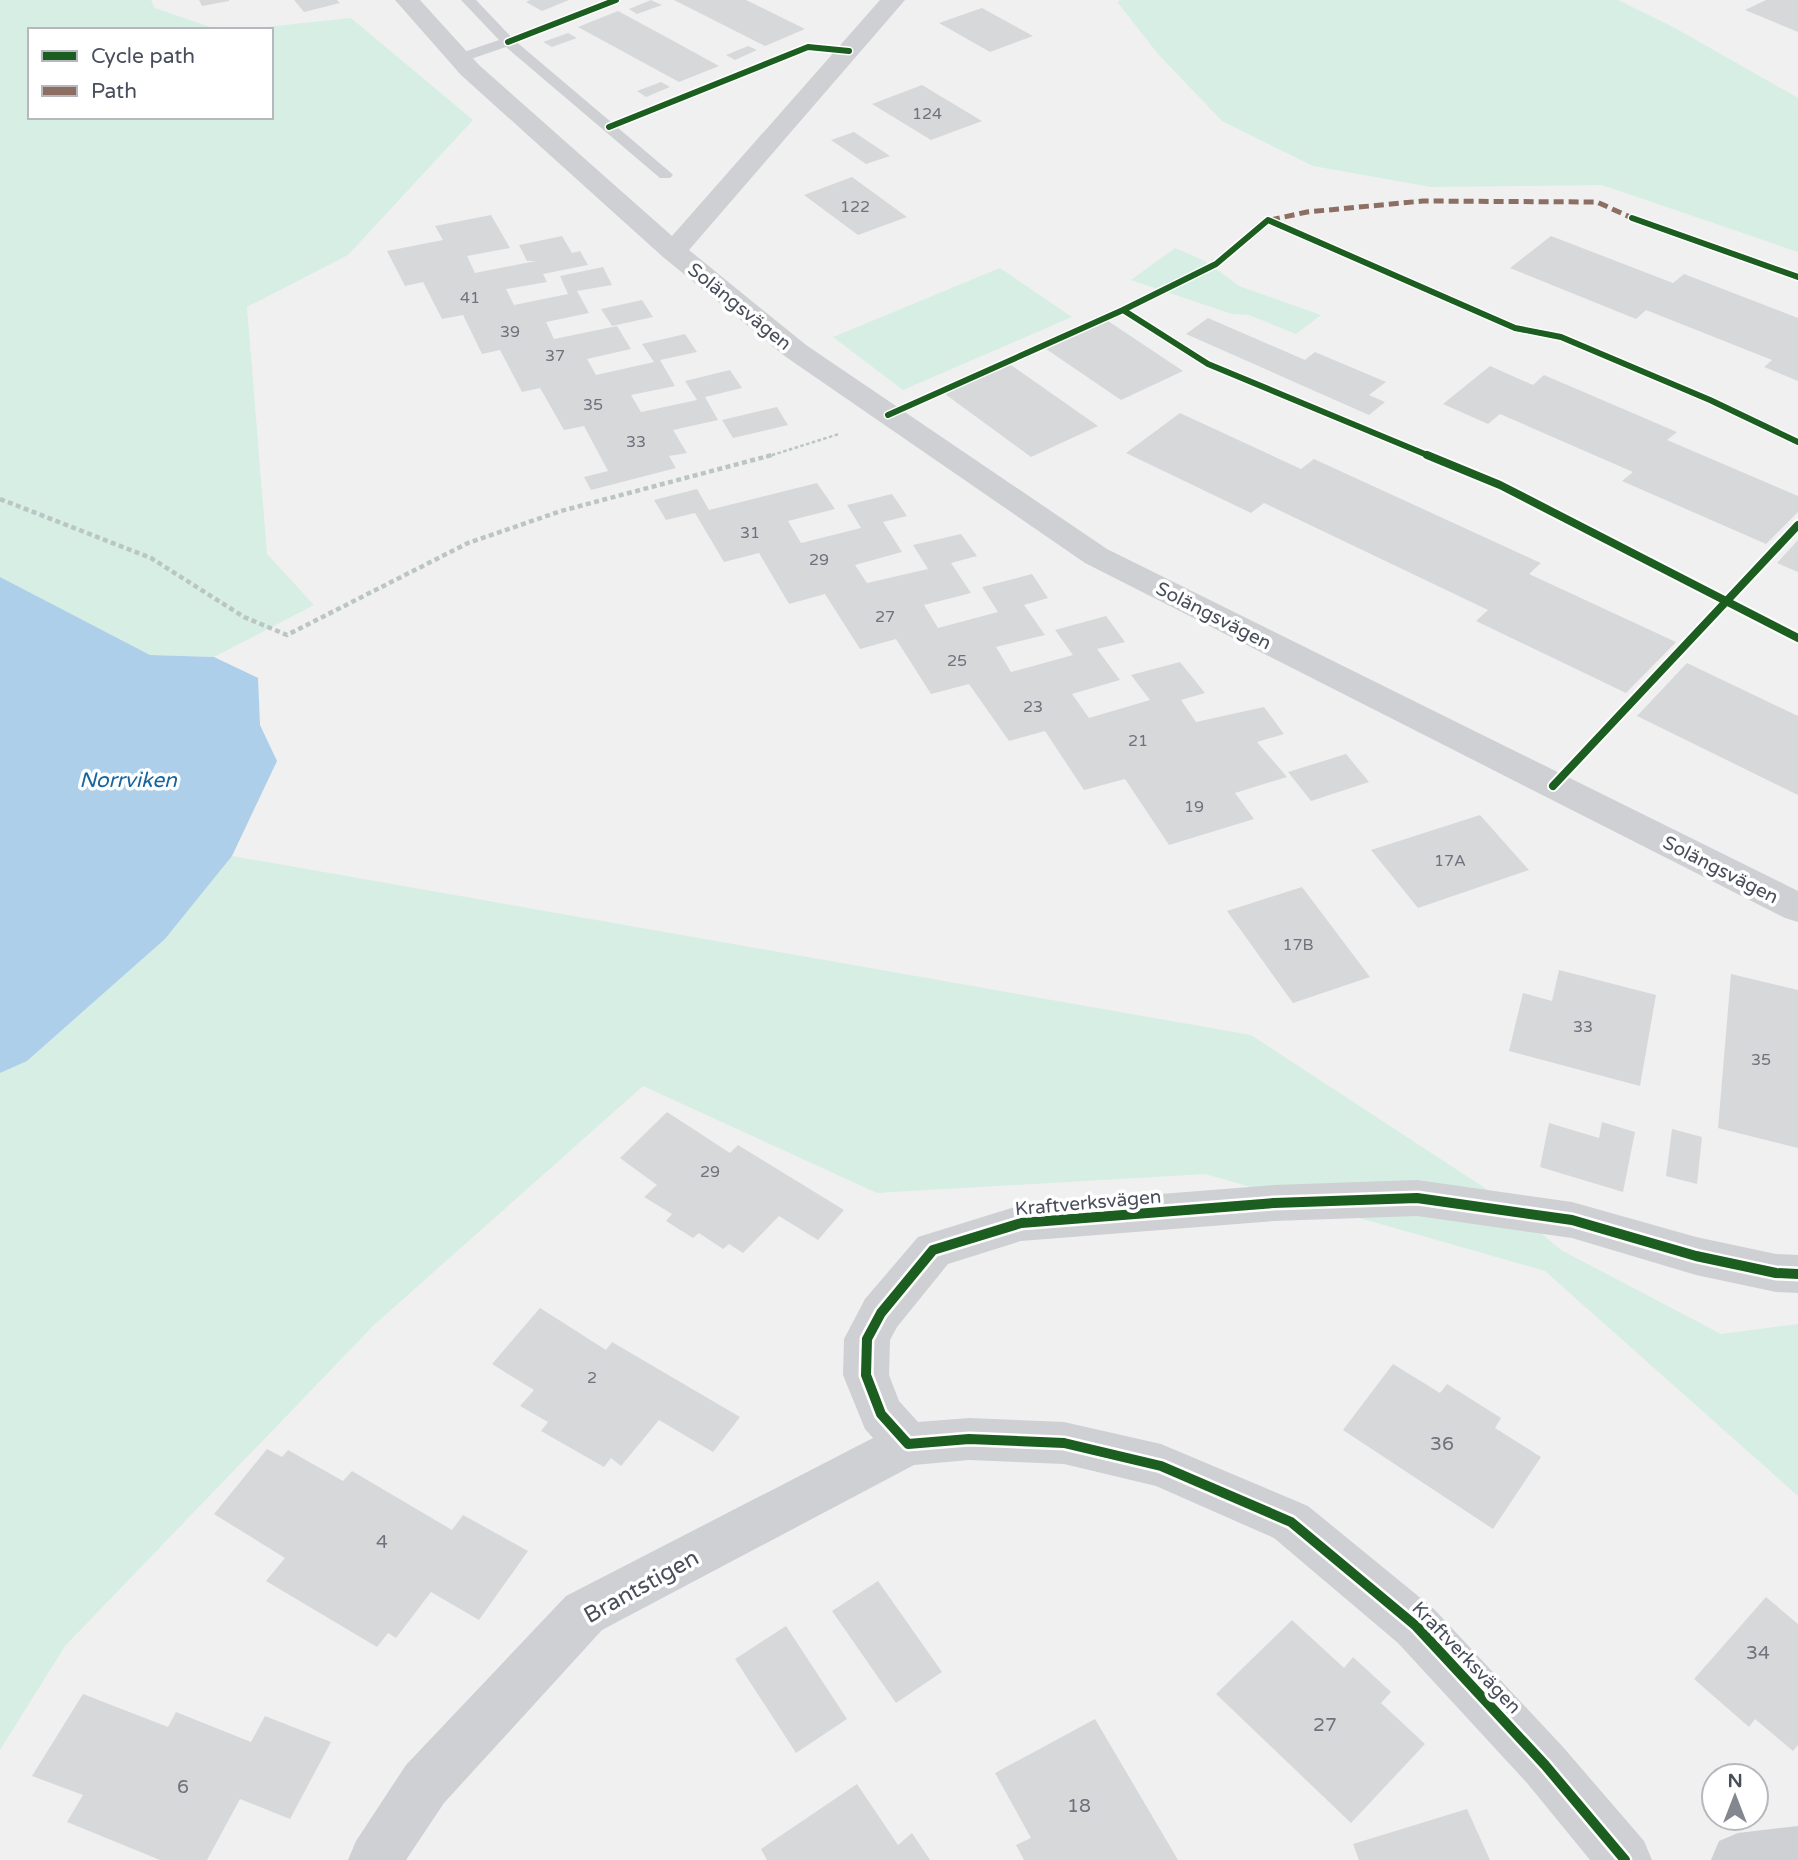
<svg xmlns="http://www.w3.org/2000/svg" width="1798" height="1860" font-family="'Varela Round',sans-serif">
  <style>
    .green { fill: #d6eee4 }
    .water { fill: #adcfe9 }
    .building { fill: #d7d8da }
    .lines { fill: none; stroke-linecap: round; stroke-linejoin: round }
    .path-far1 { stroke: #bac5c4; stroke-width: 2.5; stroke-dasharray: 3.5 2.5; stroke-linecap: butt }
    .path { stroke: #bac5c4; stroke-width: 4.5; stroke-dasharray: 5 3.5; stroke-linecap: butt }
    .lane { fill: #ced0d3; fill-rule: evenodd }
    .street { fill: #ced0d3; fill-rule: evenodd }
    .quiet { stroke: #8d6e63; stroke-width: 5; stroke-dasharray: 10 5; stroke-linecap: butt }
    .cycleway-far2-casing { stroke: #fff; stroke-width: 9 }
    .cycleway-far1-casing { stroke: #fff; stroke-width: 12 }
    .cycleway-casing { stroke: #fff; stroke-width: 15 }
    .cycleway-far2 { stroke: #1b5e20; stroke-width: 6 }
    .cycleway-far1 { stroke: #1b5e20; stroke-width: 8 }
    .cycleway { stroke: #1b5e20; stroke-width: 10 }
    .labels { text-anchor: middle; stroke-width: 7; stroke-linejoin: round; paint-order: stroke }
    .number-label { font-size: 16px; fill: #6d727c }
    .street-label { font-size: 19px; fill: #484e5b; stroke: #fff }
    .near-number-label { font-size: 19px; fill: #6d727c }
    .water-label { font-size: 21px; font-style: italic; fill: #16659f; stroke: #fff }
    .near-street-label { font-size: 23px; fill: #484e5b; stroke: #fff }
  </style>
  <rect width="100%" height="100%" fill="#f0f0f0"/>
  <path class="green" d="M0 0H151L155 8 219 30H30V117H271V30H237L351 18 473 120 348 255 247 307 267 554 314 605 214 657 150 655 0 577Z
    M1119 0H1618L1675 28 1798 98V252L1602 185 1431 187 1313 166 1222 121 1158 54 1118 3Z
    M1175 248 1205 261 1239 286 1321 315 1296 334 1249 315 1232 314 1131 280Z
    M1000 268 1072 317 903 390 833 337Z
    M232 856 1251 1035 1494 1194 1561 1250 1721 1334 1798 1324V1496L1545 1271 1205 1174 877 1193 643 1086 374 1325 65 1646 0 1750V1073L27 1061 165 939Z"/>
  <path class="water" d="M0 577 150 655 214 657 258 678 260 725 277 761 232 856 165 939 27 1061 0 1073Z"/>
  <path class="building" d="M199 0H229V1L202 6Z
    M294 0H337L340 3 304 12Z
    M530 0H569L542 11 526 2Z
    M651 0 662 5 637 14 629 9Z
    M674 0H746L805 29 765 46Z
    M1766 0H1798V32L1745 10Z
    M982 8 1033 36 990 52 939 23Z
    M618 11 668 38 719 66 679 82 578 27Z
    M568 33 577 38 552 47 543 42Z
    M748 46 757 50 735 60 726 55Z
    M661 82 670 87 646 97 637 91Z
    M922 85 982 121 931 140 872 104Z
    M854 132 890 156 866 164 831 140Z
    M852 177 907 217 858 235 804 195Z
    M491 215 510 248 467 256 475 273 536 261H527L519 245 562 236 572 253 580 251 588 265 543 274 547 282 506 289 514 305 568 294 560 276 603 267 612 285 577 291 589 313 546 322 554 339 617 326 631 349 587 359 596 375 654 362 642 344 685 334 697 352 660 360 675 386 631 395 641 412 697 400 685 381 730 370 742 388 705 397 718 420 673 430 687 453 669 456 676 468 591 490 584 477 608 471 584 426 564 430 540 388 522 392 500 350 482 354 463 315 442 319 423 282 405 286 387 251 443 240 435 226Z
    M1551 236 1673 283 1684 274 1798 318V381L1764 367 1772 360 1646 310 1636 319 1510 268Z
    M642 300 653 317 612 326 601 309Z
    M1208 318 1305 360 1315 352 1386 382 1369 395 1385 402 1369 415 1186 334Z
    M1108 321 1183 371 1121 400 1046 349Z
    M1011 365 1098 426 1031 457 945 394Z
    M1490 366 1533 385 1544 375 1677 432 1667 440 1798 496V512L1766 544 1622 481 1633 472 1500 414 1488 424 1443 404Z
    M777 407 788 425 733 438 722 420Z
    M1180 413 1301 469 1314 459 1532 559 1541 563 1529 574 1676 642 1626 693 1476 621 1488 610 1264 503 1251 513 1126 453Z
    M817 483 835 509 788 521 801 543 861 528 847 505 892 494 907 516 883 522 902 552 855 565 867 583 928 569 913 545 961 534 977 556 951 563 971 593 924 605 938 628 998 612 982 587 1032 574 1048 598 1024 605 1045 635 996 647 1011 672 1073 655 1055 630 1106 616 1125 642 1097 649 1120 680 1072 694 1089 718 1150 700 1131 675 1180 662 1205 693 1181 700 1196 722 1264 707 1284 734 1257 742 1287 777 1235 793 1254 819 1169 845 1125 779 1084 790 1045 731 1009 741 969 684 931 694 896 639 860 649 825 594 789 604 759 553 724 562 695 513 666 520 654 500 697 489 709 510Z
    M1798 540V572L1777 563Z
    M1687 663 1798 716V795L1637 716Z
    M1346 754 1369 782 1311 801 1288 772Z
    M1480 815 1529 870 1418 908 1371 850Z
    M1302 887 1370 977 1293 1003 1227 911Z
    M1559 970 1656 995 1640 1086 1509 1051 1523 993 1552 1001Z
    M1731 974 1798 990V1148L1718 1128Z
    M667 1112 730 1153 738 1145 844 1210 818 1240 779 1216 743 1253 729 1244 723 1249 699 1233 693 1238 666 1221 672 1214 644 1197 657 1185 620 1158Z
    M1602 1122 1635 1132 1623 1192 1540 1167 1549 1123 1599 1138Z
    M1672 1129 1702 1137 1697 1184 1666 1176Z
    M540 1308 606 1350 612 1342 740 1417 713 1452 659 1420 621 1466 611 1458 604 1467 541 1431 548 1422 520 1406 534 1390 492 1364Z
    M1393 1364 1440 1393 1447 1384 1501 1418 1495 1428 1541 1457 1493 1529 1343 1430Z
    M267 1449 282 1457 288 1450 343 1481 352 1471 452 1530 463 1515 528 1551 479 1620 431 1592 396 1638 388 1633 377 1647 266 1581 285 1558 214 1514Z
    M878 1581 942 1672 896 1703 832 1611Z
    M1766 1597 1798 1624V1745L1793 1751 1755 1719 1749 1727 1694 1679Z
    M1292 1620 1344 1668 1353 1657 1391 1692 1381 1703 1425 1744 1351 1823 1216 1694Z
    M786 1626 847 1719 796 1753 735 1659Z
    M83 1694 168 1727 176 1712 251 1742 265 1716 331 1742 290 1819 240 1799 207 1860H160L67 1822 83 1795 32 1776Z
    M1095 1719 1178 1860H1024L1016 1845 1031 1838 995 1773Z
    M857 1784 898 1845 912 1833 930 1860H767L761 1849Z
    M1467 1809 1490 1860H1359L1353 1844Z"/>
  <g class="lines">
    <path class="path-far1" d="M766 457 839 434"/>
    <path class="path" d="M0 499 151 558 244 617 287 635 468 543 561 511 772 455"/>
    <path class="lane" d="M461 0H476L513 39 670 172 673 175 670 178H660L506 47 465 61H455V55L499 40Z"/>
    <path class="street" d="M395 0H420L479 65 672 236 880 0H905L689 250 806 345 1107 549 1798 891V922L1785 918 1085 563 786 357 663 257 461 75Z
      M1417 1180 1572 1202 1696 1237 1776 1254 1798 1255V1293L1776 1292 1696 1275 1572 1238 1417 1216 1274 1221 1021 1241 948 1264 897 1327 890 1340 889 1375 899 1401 918 1422 969 1418 1064 1422 1161 1444 1308 1506 1434 1609 1563 1747 1644 1841 1652 1860H1590L1527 1783 1398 1643 1274 1538 1156 1486 1064 1464 969 1460 914 1465 602 1630 444 1803 406 1860H348L356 1841 406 1765 566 1596 873 1438 865 1429 843 1375 844 1339 865 1299 918 1237 1021 1205 1274 1185Z
      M1798 1826V1860H1711L1719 1841 1738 1833Z"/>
    <path class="quiet" d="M1270 220 1307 212 1423 201 1597 202 1632 218"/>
    <g class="cycleway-far2-casing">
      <path id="cycleway-far2" d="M508 42 616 0
        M609 127 808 47 849 51
        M1632 218 1798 277
        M1123 310 1208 364 1432 457
        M888 415 1123 310 1216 264 1268 220 1515 328 1561 337 1710 400 1798 442"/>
    </g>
    <g class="cycleway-far1-casing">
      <path id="cycleway-far1" d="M1427 455 1500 485 1798 638
        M1553 786 1798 525"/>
    </g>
    <g class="cycleway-casing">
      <path id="cycleway" d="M1625 1860 1545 1765 1416 1626 1291 1522 1161 1466 1064 1443 969 1439 908 1444 881 1414 866 1375 867 1339 881 1313 933 1250 1021 1223 1274 1203 1417 1198 1572 1220 1696 1256 1776 1273 1798 1274"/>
    </g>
    <use href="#cycleway-far2" class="cycleway-far2"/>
    <use href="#cycleway-far1" class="cycleway-far1"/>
    <use href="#cycleway" class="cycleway"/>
  </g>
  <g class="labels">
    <g class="number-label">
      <text x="927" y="119">124</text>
      <text x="855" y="212">122</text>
      <text x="470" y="303">41</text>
      <text x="510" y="337">39</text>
      <text x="555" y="361">37</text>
      <text x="593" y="410">35</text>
      <text x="636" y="447">33</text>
      <text x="750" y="538">31</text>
      <text x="819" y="565">29</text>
      <text x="885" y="622">27</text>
      <text x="957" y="666">25</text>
      <text x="1033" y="712">23</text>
      <text x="1138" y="746">21</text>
      <text x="1194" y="812">19</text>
      <text x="1450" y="866">17A</text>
      <text x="1298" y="950">17B</text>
      <text x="1583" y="1032">33</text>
      <text x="1761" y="1065">35</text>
      <text x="710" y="1177">29</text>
      <text x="592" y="1383">2</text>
    </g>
    <g class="street-label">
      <text transform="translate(740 306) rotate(39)" y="7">Solängsvägen</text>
      <text transform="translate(1214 615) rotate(27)" y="7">Solängsvägen</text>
      <text transform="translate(1721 869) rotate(27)" y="7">Solängsvägen</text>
      <text transform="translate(1088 1202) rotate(-5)" y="7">Kraftverksvägen</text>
      <text transform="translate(1467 1657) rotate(46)" y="7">Kraftverksvägen</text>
    </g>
    <g class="near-number-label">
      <text x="1442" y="1450">36</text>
      <text x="382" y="1548">4</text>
      <text x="1758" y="1659">34</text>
      <text x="1325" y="1731">27</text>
      <text x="183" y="1793">6</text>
      <text x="1079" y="1812">18</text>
    </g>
    <g class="water-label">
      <text x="128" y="787">Norrviken</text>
    </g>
    <g class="near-street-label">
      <text transform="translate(641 1586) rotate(-29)" y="8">Brantstigen</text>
    </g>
  </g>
  <rect x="28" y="28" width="245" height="91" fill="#ffffff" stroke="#b6b8bd" stroke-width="2"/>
  <rect x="42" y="51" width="35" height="10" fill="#1b5e20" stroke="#b6b8bd" stroke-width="2"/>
  <text x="91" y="63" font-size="21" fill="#484e5b">Cycle path</text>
  <rect x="42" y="86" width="35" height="10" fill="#8d6e63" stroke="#b6b8bd" stroke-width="2"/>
  <text x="91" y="98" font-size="21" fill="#484e5b">Path</text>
  <g transform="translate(1735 1797)"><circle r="33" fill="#ffffff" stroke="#b6b8bd" stroke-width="2"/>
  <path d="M0-5L12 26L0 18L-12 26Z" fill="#83878f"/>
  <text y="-10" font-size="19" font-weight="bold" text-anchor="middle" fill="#484e5b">N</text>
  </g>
</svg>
